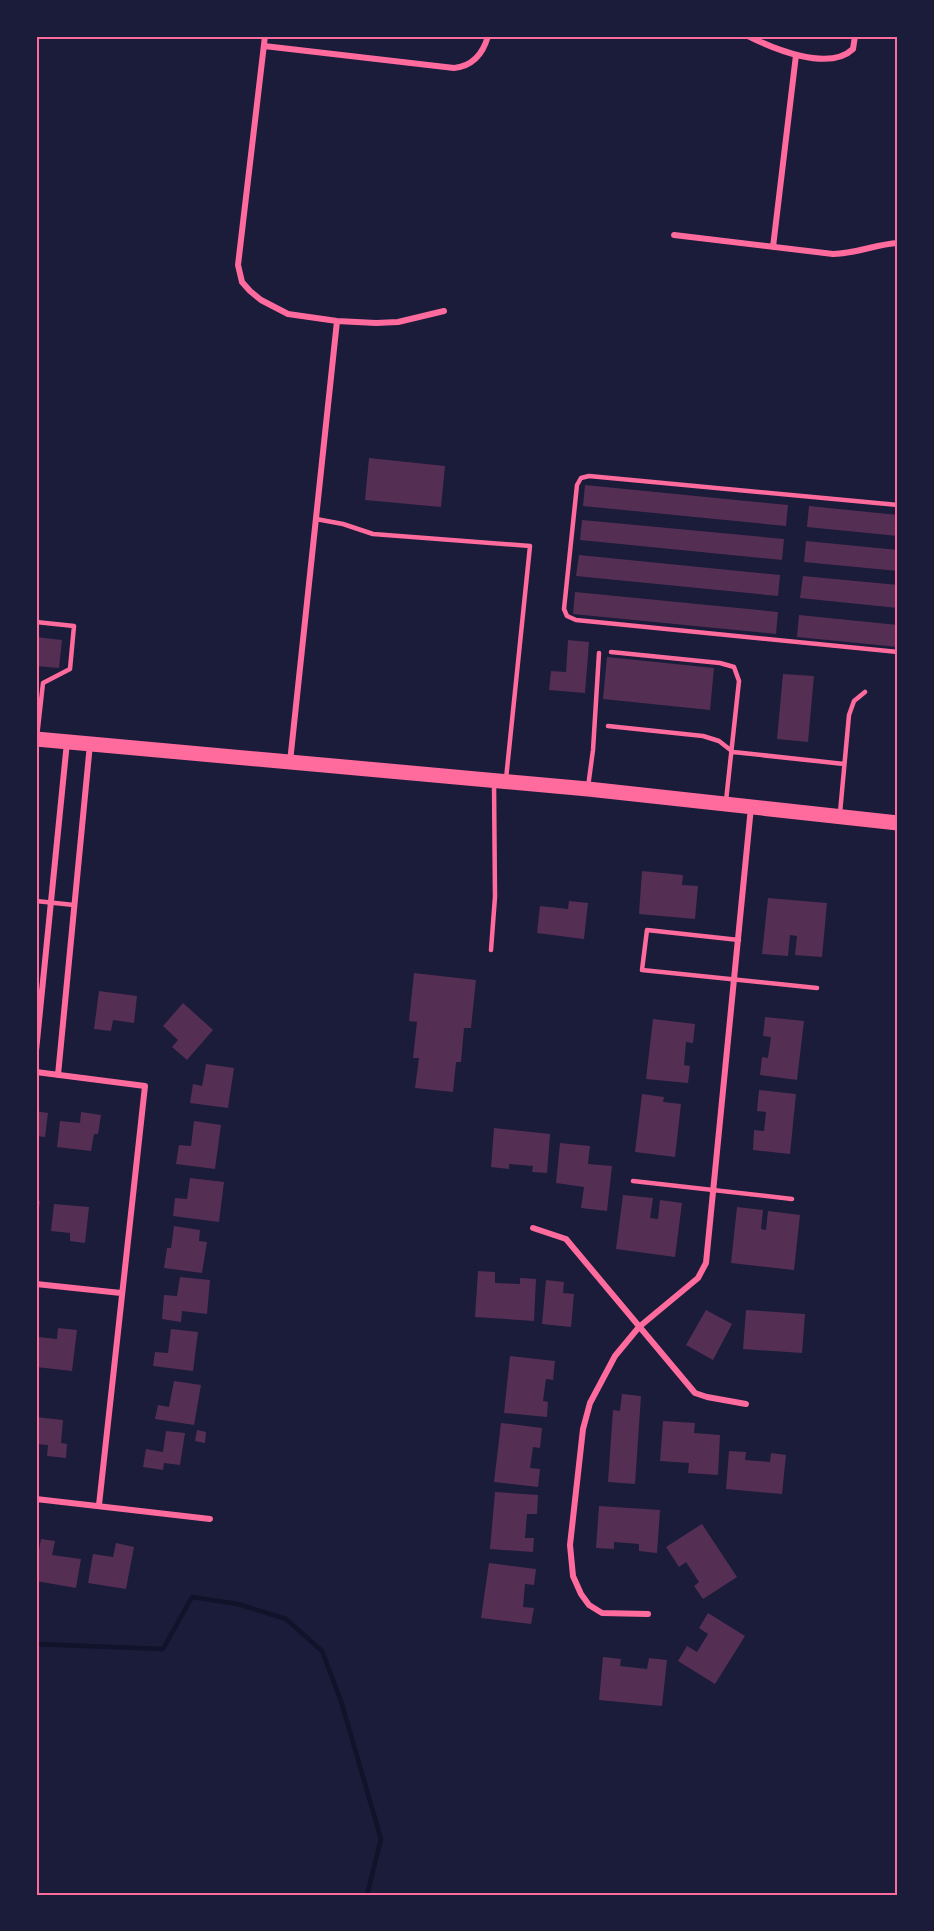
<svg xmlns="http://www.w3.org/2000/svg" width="934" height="1931" font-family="Barlow,sans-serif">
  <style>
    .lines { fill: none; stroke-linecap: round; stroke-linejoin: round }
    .stream { stroke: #12122b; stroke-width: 4.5 }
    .building { fill: #542f53 }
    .service { stroke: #ff6b9d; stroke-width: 4.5 }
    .minor { stroke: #ff6b9d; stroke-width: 6 }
    .primary { stroke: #ff6b9d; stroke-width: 15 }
    .neatline { fill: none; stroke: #ff6b9d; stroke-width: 2 }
  </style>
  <rect width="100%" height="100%" fill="#1b1b3a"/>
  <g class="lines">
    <path class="stream" d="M36 1644 163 1649 192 1597 238 1604 286 1619 322 1651 341 1701 381 1839 367 1895"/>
  </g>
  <path class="building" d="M369 458 445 466 441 507 365 500Z
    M585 485 788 505 786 526 583 506Z
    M809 506 898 515V536L807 527Z
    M582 520 784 539 782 560 580 540Z
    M806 541 898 550V571L804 562Z
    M579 555 780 575 778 596 576 576Z
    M803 576 898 585V608L800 598Z
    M575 592 778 612 776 634 573 614Z
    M799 615 898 625V647L797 637Z
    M36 637 62 640 59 668 36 666Z
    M568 640 589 642 585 693 549 690 551 671 566 672Z
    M607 657 714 668 710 710 603 699Z
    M783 674 814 676 808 742 777 739Z
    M642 871 683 875 682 885 698 886 695 919 639 914Z
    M768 898 827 903 822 957 795 955 797 936 790 935 788 956 762 954Z
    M569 901 588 903 584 939 537 933 540 906 568 909Z
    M414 973 476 980 471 1028H464L461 1062H456L453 1092 415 1088 419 1058H413L417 1022 409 1021Z
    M99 991 137 996 134 1023 113 1020 111 1031 94 1029Z
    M183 1003 213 1030 187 1060 172 1047 178 1040 163 1026Z
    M765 1017 804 1021 797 1080 760 1075 762 1057 768 1058 771 1037 763 1036Z
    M653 1019 695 1024 693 1043 686 1042 684 1065 690 1066 688 1083 646 1079Z
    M206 1064 234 1068 228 1108 190 1103 193 1084 202 1086Z
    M759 1090 796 1094 790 1154 753 1150 754 1130 764 1131 766 1112 757 1111Z
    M642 1094 664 1097 663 1102 681 1104 675 1157 635 1152Z
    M36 1111 48 1113 45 1137 36 1136Z
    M81 1112 101 1115 98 1134H94L91 1151 57 1147 60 1121 80 1123Z
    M194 1121 221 1125 215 1169 176 1164 179 1145 191 1146Z
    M494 1128 550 1134 547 1173 532 1172 533 1166 509 1164V1169L491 1167Z
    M560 1143 590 1146 588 1164 612 1166 607 1211 581 1208 584 1187 556 1183Z
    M190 1178 224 1182 219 1222 173 1216 175 1198 187 1199Z
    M623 1195 653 1198 650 1218 658 1219 660 1200 682 1203 675 1257 616 1249Z
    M36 1200 40 1201 37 1223H36Z
    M54 1204 89 1207 85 1243 70 1241V1233L51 1231Z
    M737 1207 763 1210 761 1229 766 1230 768 1211 800 1215 794 1270 731 1263Z
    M174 1226 200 1230 199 1241 207 1242 202 1273 164 1268 167 1248H171Z
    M478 1271 495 1272V1283L520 1284V1278L536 1279 534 1321 475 1317Z
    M180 1277 210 1280 207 1314 182 1311 181 1322 162 1319 164 1295 177 1296Z
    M546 1280 564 1282 563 1293 574 1294 571 1327 542 1324Z
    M706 1310 732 1324 713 1360 686 1345Z
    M746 1310 805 1314 802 1353 743 1349Z
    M58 1328 77 1330 72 1371 36 1367 38 1337 57 1339Z
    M171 1329 198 1332 193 1371 153 1366 155 1352 168 1353Z
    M510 1356 555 1361 553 1380 546 1379 543 1401 548 1402 547 1417 504 1413Z
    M174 1381 201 1385 194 1425 155 1419 158 1405 169 1407Z
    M622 1394 641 1396 635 1484 608 1482 613 1410 620 1411Z
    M36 1417 63 1420 61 1443 67 1444 66 1458 47 1456 48 1445 36 1444Z
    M663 1421 695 1423 694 1433 720 1435 718 1475 688 1473 689 1463 660 1461Z
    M501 1423 542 1428 540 1448 533 1447 530 1468 540 1469 538 1487 494 1482Z
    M197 1430 206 1432 205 1443 195 1441Z
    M166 1431 185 1433 180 1465 164 1463 163 1470 143 1467 146 1449 163 1452Z
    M729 1451 746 1452 745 1460 770 1462 771 1453 786 1455 782 1494 726 1489Z
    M495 1492 538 1495 537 1514H527L525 1538H534L533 1552 490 1549Z
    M599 1506 660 1510 657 1553 639 1551V1544L614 1542V1549L596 1548Z
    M702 1524 737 1577 703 1599 694 1586 699 1582 686 1562 679 1567 666 1547Z
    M41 1539 55 1541 52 1555 81 1559 76 1588 36 1581V1566Z
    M116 1543 134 1547 126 1589 88 1583 93 1554 113 1557Z
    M489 1563 536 1569 534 1585 525 1584 523 1607 534 1608 531 1624 481 1618Z
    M708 1613 745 1636 715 1684 678 1661 687 1646 697 1652 708 1634 699 1628Z
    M603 1657 621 1659 620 1666 647 1669 649 1658 667 1660 662 1706 599 1700Z"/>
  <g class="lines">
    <path class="service" d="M898 505 589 476 581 478 577 485 564 609 567 616 576 620 898 652
      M316 519 343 524 373 534 530 546 506 779
      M36 622 74 626 70 669 43 683 37 737
      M611 652 720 663 734 667 739 681 726 801
      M608 726 703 736 719 741 733 752 844 764
      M588 787 593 750 599 653
      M840 813 849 715 854 701 865 692
      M36 901 74 905
      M739 940 647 930 642 970 817 988
      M491 950 495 897 494 783
      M633 1181 792 1199"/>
    <path class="minor" d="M265 36 238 265 242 282 250 291 261 300 288 314 337 321 376 323 398 322 444 311
      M748 36C774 49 829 72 853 49L855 36
      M264 46 454 68C473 66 483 54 488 36
      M674 235 833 254C855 254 876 244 898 243
      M773 247 796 55
      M290 762 337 321
      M36 1051 67 742
      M36 1072 145 1086 99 1505
      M58 1075 90 744
      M533 1228 566 1239 695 1393 707 1397 746 1404
      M36 1284 121 1293
      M36 1499 210 1519
      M648 1614 602 1613 589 1605 581 1594 573 1576 570 1545 583 1429 590 1403 615 1356 639 1327 698 1278 706 1263 751 807"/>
    <path class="primary" d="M36 739 588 789 898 823"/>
  </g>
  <rect width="934" height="1931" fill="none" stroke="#1b1b3a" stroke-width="75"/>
  <rect x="38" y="38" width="858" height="1856" class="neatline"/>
</svg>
